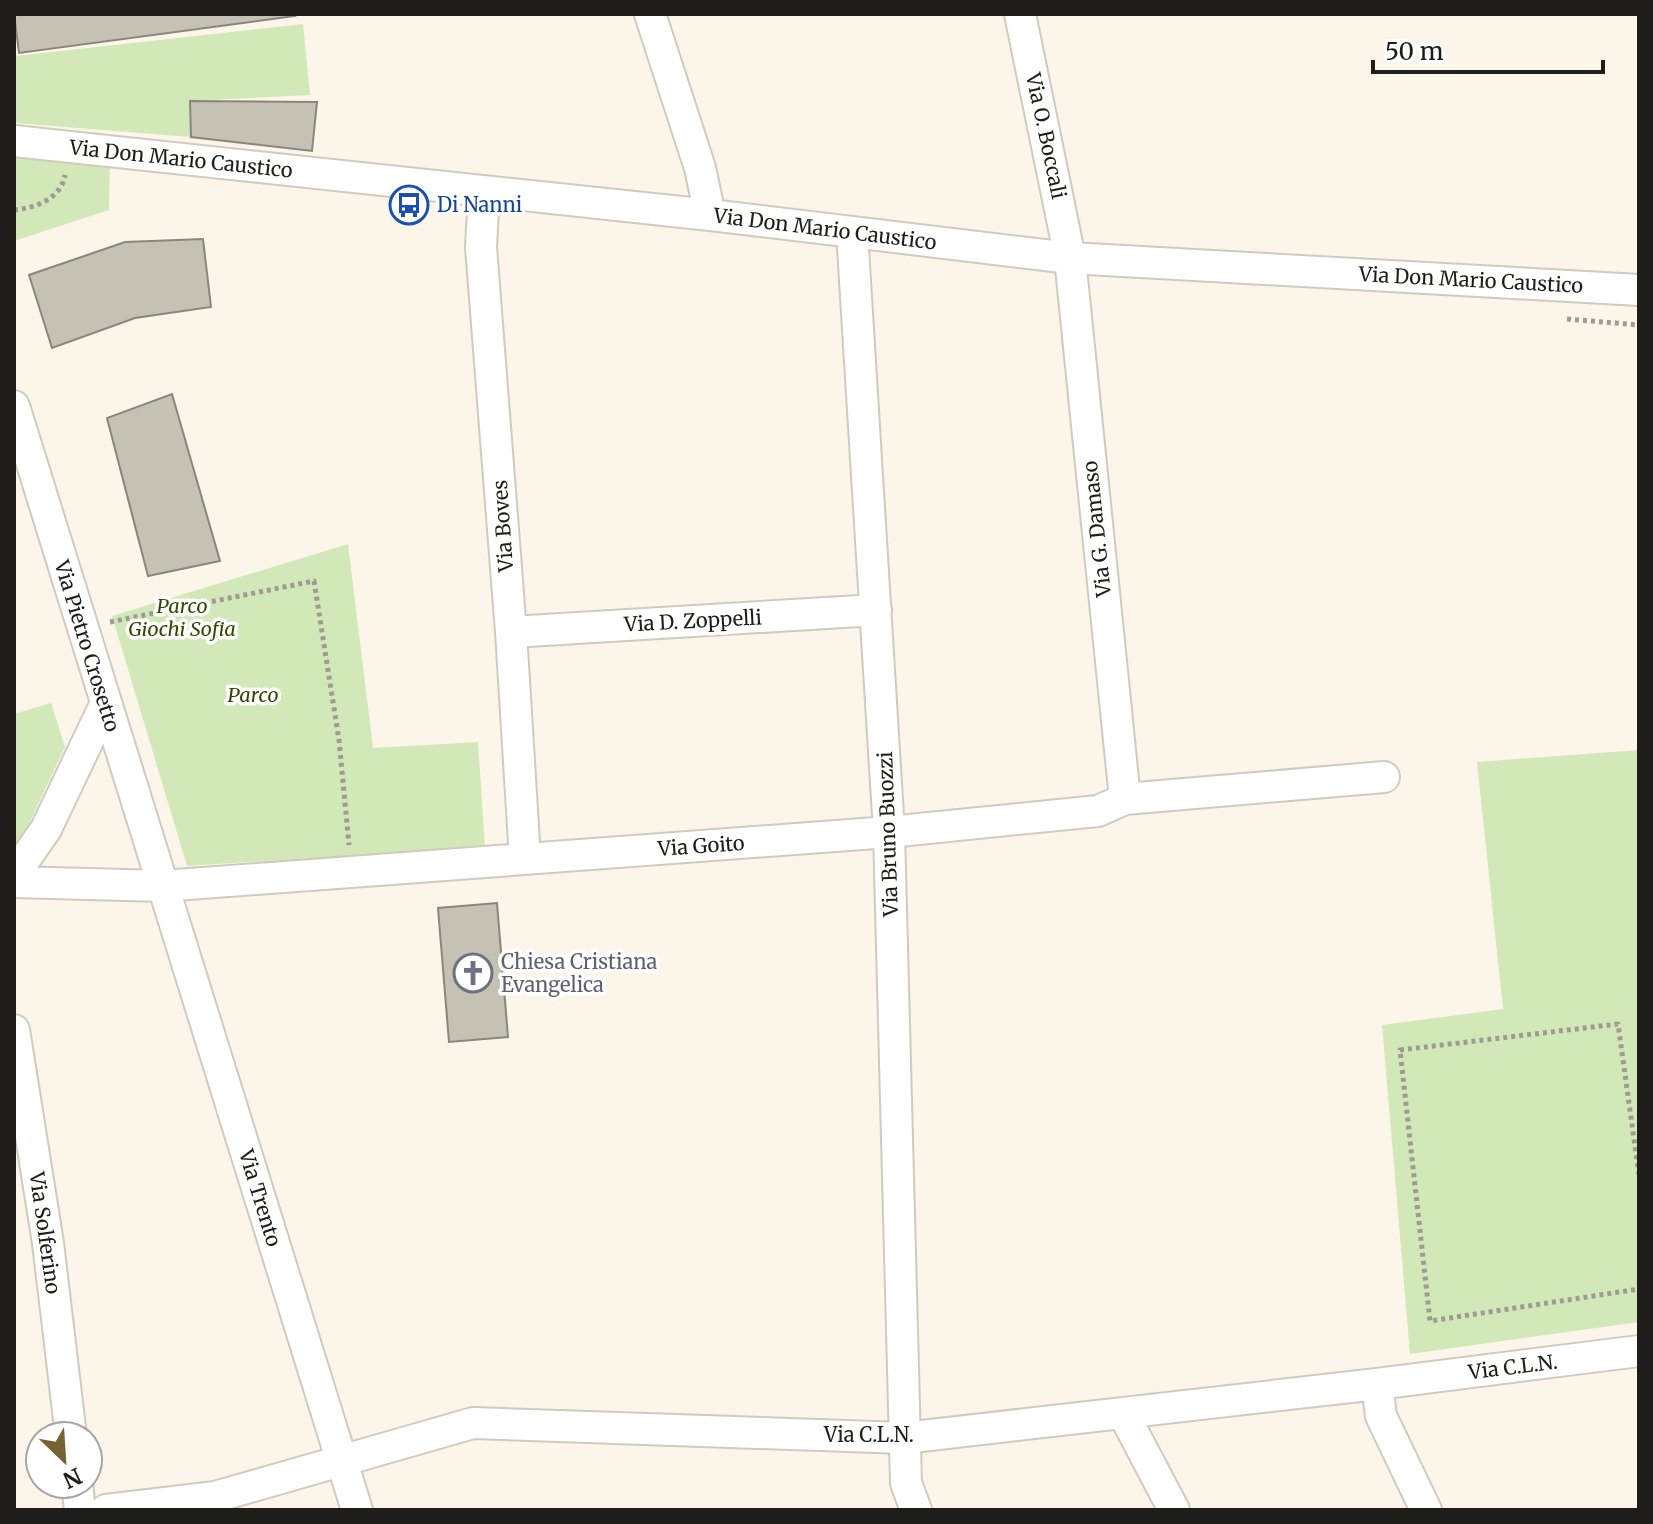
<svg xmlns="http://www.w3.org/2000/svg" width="1653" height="1524" font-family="Merriweather,serif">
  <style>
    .green { fill: #d3e8b9 }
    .building { fill: #c6c1b5; stroke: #8b867b; stroke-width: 2 }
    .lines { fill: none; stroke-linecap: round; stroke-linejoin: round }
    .minor-casing { stroke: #d1cbbf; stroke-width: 34 }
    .path { stroke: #9f9a92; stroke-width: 5; stroke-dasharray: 4 4; stroke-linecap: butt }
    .minor { stroke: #fff; stroke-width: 30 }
    .labels { text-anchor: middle; stroke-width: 7; stroke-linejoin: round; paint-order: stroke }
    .street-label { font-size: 20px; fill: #1f1d19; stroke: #fff }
    .transit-label { font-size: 20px; fill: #164399; stroke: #fff; text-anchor: start }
    .park-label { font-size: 20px; font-style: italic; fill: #324802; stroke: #fff }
    .worship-label { font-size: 20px; fill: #5b616d; stroke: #fff; text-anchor: start }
  </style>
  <rect width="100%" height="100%" fill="#fcf6ea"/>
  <path class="green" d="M303 24 310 95 190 101 191 137 14 123 15 56Z
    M14 151 110 159 109 210 14 241Z
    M348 544 373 748 478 742 485 847 187 866 112 616Z
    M51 703 65 747 16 851H14V714Z
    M1639 750V1322L1410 1354 1382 1025 1503 1009 1477 762Z"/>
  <path class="building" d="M14 14H294L295 16 19 53Z
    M190 101 317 102 312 151 191 137Z
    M203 239 211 307 135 318 52 348 29 275 125 242Z
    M172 394 220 561 148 576 107 418Z
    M497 903 508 1037 449 1042 438 908Z"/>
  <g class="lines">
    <g class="minor-casing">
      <path id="minor" d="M650 14 700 168 710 215
        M1020 14 1070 258 1125 799
        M14 141 710 215 1070 258 1639 290
        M484 193 481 247 511 632 525 859
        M852 232 889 832 906 1483 916 1510
        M14 406 357 1510
        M511 632 876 610
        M14 875 46 829 105 705
        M14 882 162 886 889 832 1098 811 1125 799 1384 777
        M14 1030 48 1243 71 1436
        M1377 1384 1381 1416 1426 1510
        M1123 1413 1174 1510
        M77 1484 80 1510
        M106 1510 215 1497 473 1423 904 1438 1377 1384 1639 1351"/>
    </g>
    <path class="path" d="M14 210C35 208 61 199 65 175
      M1567 319 1639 325
      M110 622 314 581 339 740 349 845
      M1639 1175 1618 1024 1400 1050 1430 1321 1639 1289"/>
    <use href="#minor" class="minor"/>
  </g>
  <defs>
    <g id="bus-ring" transform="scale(2)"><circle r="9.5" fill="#fff" stroke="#1a4fb4" stroke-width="1.5"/><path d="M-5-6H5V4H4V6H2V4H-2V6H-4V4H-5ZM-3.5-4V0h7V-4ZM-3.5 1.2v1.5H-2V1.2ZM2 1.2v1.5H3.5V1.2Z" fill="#1a4fb4"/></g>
    <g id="church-ring" transform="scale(2)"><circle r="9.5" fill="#fff" stroke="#6b7280" stroke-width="1.5"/><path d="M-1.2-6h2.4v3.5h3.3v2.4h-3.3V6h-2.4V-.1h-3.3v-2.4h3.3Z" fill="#6b7280"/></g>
  </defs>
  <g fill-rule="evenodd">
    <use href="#bus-ring" x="409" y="205"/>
    <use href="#church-ring" x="473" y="973"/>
  </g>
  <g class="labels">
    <g class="street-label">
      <text transform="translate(1046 136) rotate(78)" y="7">Via O. Boccali</text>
      <text transform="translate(181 159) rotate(6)" y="7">Via Don Mario Caustico</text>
      <text transform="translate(825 229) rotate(7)" y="7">Via Don Mario Caustico</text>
      <text transform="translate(1471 280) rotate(3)" y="7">Via Don Mario Caustico</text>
      <text transform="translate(503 526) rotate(-94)" y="7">Via Boves</text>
      <text transform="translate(1097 529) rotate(-96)" y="7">Via G. Damaso</text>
      <text transform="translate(693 621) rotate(-3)" y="7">Via D. Zoppelli</text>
      <text transform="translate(87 646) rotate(73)" y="7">Via Pietro Crosetto</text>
      <text transform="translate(888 834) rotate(-92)" y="7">Via Bruno Buozzi</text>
      <text transform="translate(701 846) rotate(-4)" y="7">Via Goito</text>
      <text transform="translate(260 1198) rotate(73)" y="7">Via Trento</text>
      <text transform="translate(45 1233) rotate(82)" y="7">Via Solferino</text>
      <text transform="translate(1513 1367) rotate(-7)" y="7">Via C.L.N.</text>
      <text x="869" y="1442">Via C.L.N.</text>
    </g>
    <g class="transit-label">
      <text x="437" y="212">Di Nanni</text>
    </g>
    <g class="park-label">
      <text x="182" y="613">Parco<tspan x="182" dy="23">Giochi Sofia</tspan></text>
      <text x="253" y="702">Parco</text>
    </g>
    <g class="worship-label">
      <text x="501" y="969">Chiesa Cristiana<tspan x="501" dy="23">Evangelica</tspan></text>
    </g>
  </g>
  <rect width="1653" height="1524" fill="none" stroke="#1f1d19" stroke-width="32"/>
  <g transform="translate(64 1460) rotate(155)"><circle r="38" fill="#ffffff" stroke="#a5a5a3" stroke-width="2"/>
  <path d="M0-6L14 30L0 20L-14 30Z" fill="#756432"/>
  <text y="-12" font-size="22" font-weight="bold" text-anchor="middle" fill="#1f1d19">N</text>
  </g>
  <path d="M1373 60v12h230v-12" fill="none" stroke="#1f1d19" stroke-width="4"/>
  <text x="1385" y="60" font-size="24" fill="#1f1d19" stroke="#ffffff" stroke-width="6" paint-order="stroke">50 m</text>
</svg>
